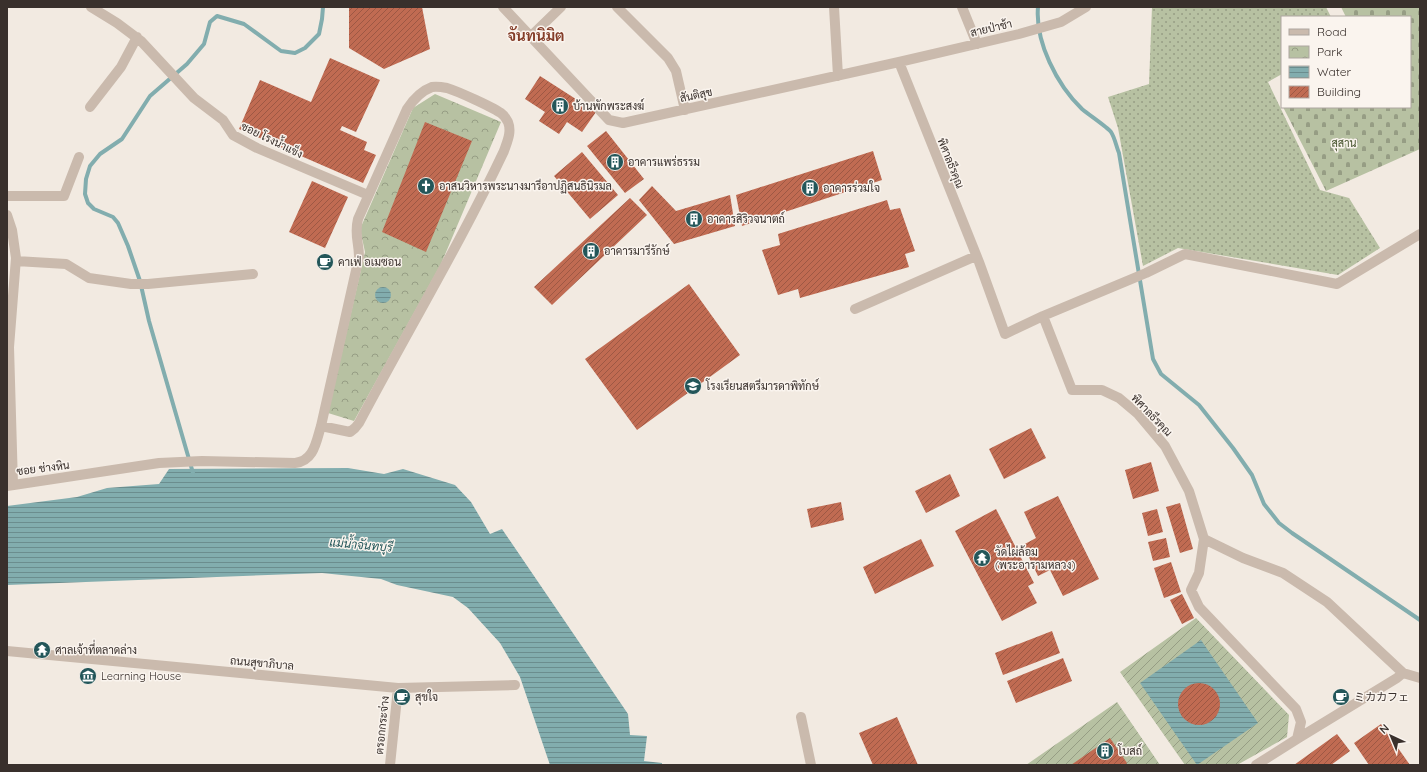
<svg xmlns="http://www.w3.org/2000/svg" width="1427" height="772" font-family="Quicksand,'Noto Sans JP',Sarabun,sans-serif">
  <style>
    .grass { fill: url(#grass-dots) }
    .cemetery { fill: url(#cemetery-stones) }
    .park { fill: url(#park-crowns) }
    .garden { fill: url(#garden-furrows) }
    .water { fill: url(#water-rules) }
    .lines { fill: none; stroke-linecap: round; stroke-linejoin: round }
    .stream { stroke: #82adae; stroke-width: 4 }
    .building { fill: url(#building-hatch) }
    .minor { stroke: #cabaad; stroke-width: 10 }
    .labels { text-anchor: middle; stroke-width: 3; stroke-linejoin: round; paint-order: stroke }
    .street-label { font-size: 11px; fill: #39302c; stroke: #faf4ee }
    .poi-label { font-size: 11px; fill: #39302c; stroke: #faf4ee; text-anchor: start }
    .park-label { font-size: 11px; fill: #495630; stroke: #faf4ee }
    .water-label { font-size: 12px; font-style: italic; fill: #235659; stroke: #faf4ee }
    .district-label { font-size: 15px; font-weight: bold; fill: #843d29; stroke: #faf4ee }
  </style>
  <defs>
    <pattern id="grass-dots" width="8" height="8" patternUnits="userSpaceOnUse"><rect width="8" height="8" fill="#b7c1a2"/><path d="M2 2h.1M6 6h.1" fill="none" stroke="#969d84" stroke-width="1.8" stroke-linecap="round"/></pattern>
    <pattern id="cemetery-stones" width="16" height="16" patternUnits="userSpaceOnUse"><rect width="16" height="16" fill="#b7c1a2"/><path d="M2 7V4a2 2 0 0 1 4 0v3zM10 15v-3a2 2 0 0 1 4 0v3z" fill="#969d84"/></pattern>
    <pattern id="park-crowns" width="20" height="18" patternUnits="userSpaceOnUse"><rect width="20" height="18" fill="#b7c1a2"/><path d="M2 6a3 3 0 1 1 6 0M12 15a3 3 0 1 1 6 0" fill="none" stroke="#969d84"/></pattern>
    <pattern id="garden-furrows" width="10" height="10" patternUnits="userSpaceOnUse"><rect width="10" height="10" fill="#b7c1a2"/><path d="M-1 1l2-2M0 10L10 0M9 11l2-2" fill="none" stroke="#969d84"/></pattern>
    <pattern id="water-rules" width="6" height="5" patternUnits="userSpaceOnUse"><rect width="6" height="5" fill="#82adae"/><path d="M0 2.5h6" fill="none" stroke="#6b8d8e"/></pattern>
    <pattern id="building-hatch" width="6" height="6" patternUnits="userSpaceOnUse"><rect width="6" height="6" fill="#c06b52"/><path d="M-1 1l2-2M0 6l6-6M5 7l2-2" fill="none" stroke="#9d5844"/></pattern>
  </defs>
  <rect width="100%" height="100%" fill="#f2eae1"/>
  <path class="grass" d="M1152 7H1326L1331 17H1282V74L1268 82 1320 190 1349 198 1380 248 1338 275 1178 248 1143 266 1118 128 1108 97 1149 84Z"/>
  <path class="cemetery" d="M1341 7H1420V149L1326 191 1283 107H1410V17H1346Z"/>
  <path class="park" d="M435 94 501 122 441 264 354 421 328 413 365 252 360 229 413 108Z"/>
  <path class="garden" d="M1196 618 1289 715 1287 737 1237 765H1185L1120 672Z
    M1117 702 1160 765H1026Z"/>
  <path class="water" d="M375 295a8 8 0 1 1 16 0a8 8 0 1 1-16 0Z
    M348 468 384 474 403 469 455 485 471 502 490 534 502 529 628 714 630 735 647 736 644 761 662 763V765H550L520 677 500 643 468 608 453 597 397 585 381 579 322 573 7 585V506L77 497 107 488 159 484 169 469Z
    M1201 640 1258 723 1197 765 1140 683Z"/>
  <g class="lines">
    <path class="stream" d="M1038 7C1035 42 1057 85 1082 109 1089 115 1107 127 1111 132 1115 138 1116 146 1119 153L1153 359 1161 374 1199 405 1233 448 1252 475 1264 504 1279 523 1292 533 1420 620
      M193 473 149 321 140 281 128 246 118 223 113 217 94 209 88 203 85 194 86 179 90 166 100 154 122 139 150 96 187 64 204 44 210 22 217 16 244 24 281 51 295 53 305 48 319 34 322 19 323 7"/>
  </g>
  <path class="building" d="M349 7H422L430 49 384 69 349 48Z
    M330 58 380 80 356 132 342 126 340 130 367 142 364 150 376 155 363 183 239 129 260 80 311 102Z
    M540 76 596 112 582 132 567 122 559 134 539 121 545 112 525 99Z
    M425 122 472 141 426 252 382 232Z
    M606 131 644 179 625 193 587 146Z
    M873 151 882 180 742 226 736 195Z
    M582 152 618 195 590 219 554 176Z
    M312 181 348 197 325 248 289 232Z
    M652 186 676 211 730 195 735 226 674 244 639 200Z
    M630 198 647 215 552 305 534 287Z
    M887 200 890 210 900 208 915 251 905 254 909 267 800 298 798 289 778 295 762 250 780 245 778 234Z
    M689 284 740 355 637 430 585 359Z
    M1031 428 1046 458 1004 479 989 449Z
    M1151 462 1159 491 1133 499 1125 470Z
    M950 474 960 496 926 513 915 491Z
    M1058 496 1099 579 1063 596 1050 570 1038 576 1023 545 1036 538 1024 512Z
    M841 502 844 520 811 528 807 509Z
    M1180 503 1193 549 1180 553 1166 507Z
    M996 509 1034 583 1028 586 1037 603 1002 621 955 531Z
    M1157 509 1163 532 1148 536 1142 513Z
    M1166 538 1170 557 1153 561 1148 542Z
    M921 539 934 566 875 594 863 567Z
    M1171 562 1181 592 1164 598 1154 568Z
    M1182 594 1194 618 1182 624 1170 600Z
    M1052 631 1060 653 1003 675 995 653Z
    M36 645 49 647 48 654 35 652Z
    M1063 658 1072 681 1016 703 1007 681Z
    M1178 704a21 21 0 1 1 42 0a21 21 0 1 1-42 0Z
    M897 717 918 765H873L859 733Z
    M1381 724 1410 765H1369L1354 743Z
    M1337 734 1350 751 1331 765H1294Z
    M1110 738 1127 763 1125 765H1071Z"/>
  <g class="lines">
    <path class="minor" d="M91 7 117 23 141 41 194 98 223 120 233 135 257 148 368 195
      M503 7 609 120 623 123 899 62 1019 34 1061 22 1086 7
      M617 7 668 58 676 71 685 110
      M834 7 838 76
      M962 7 977 44
      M530 37 561 7
      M899 62 979 262 1005 334 1043 316 1072 390H1102L1119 398 1138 414 1165 446 1189 491 1204 539 1199 573 1191 590 1199 607 1296 709 1301 722 1297 739 1256 765
      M90 107 121 67 137 37
      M7 196H64L79 157
      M7 215 12 230 16 258 9 347 13 485
      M16 261 66 264 89 278 131 284H148L253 274
      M855 309 976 256
      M1043 316 1146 273 1185 254 1337 284 1420 234
      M7 486 159 463 202 461 295 463C314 461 316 442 321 426L359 257C359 242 354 235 358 219L407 109C413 100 421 91 432 87 437 86 442 87 447 88 457 91 495 108 502 114 505 116 506 119 508 122 512 132 507 142 504 151 460 244 407 332 359 423L355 428 350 432 321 426
      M1204 539 1243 558 1283 573 1327 602 1403 673 1397 678 1297 739
      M7 651 398 688 515 685
      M1403 673 1420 678
      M801 717 811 765
      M390 765 398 688"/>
  </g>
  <defs>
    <g id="building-disc" transform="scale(0.9)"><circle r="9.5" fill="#235659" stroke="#faf4ee"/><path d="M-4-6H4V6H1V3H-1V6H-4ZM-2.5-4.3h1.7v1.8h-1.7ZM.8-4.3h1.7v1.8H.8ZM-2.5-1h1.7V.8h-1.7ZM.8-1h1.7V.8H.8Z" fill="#fff"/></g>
    <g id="church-disc" transform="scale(0.9)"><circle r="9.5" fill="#235659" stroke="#faf4ee"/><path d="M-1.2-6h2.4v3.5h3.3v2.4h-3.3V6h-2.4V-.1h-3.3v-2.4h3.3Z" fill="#fff"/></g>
    <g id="cafe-disc" transform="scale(0.9)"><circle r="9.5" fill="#235659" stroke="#faf4ee"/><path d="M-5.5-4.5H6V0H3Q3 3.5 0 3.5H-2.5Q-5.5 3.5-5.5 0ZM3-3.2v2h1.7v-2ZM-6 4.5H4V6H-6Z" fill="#fff"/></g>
    <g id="school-disc" transform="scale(0.9)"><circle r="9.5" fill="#235659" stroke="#faf4ee"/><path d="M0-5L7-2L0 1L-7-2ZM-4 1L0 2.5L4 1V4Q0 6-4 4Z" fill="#fff"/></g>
    <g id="temple-disc" transform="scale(0.9)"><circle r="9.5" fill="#235659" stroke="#faf4ee"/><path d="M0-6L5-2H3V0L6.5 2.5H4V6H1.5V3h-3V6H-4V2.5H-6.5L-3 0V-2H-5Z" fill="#fff"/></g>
    <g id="museum-disc" transform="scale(0.9)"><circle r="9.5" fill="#235659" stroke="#faf4ee"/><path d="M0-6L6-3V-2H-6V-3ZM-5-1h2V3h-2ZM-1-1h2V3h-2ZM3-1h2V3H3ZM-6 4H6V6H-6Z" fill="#fff"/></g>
  </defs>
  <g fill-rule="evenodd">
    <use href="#building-disc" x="560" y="106"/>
    <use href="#building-disc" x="615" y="162"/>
    <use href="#church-disc" x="426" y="186"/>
    <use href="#building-disc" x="810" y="188"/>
    <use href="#building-disc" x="694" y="219"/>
    <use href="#building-disc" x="591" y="251"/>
    <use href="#cafe-disc" x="325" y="262"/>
    <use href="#school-disc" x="693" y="386"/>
    <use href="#temple-disc" x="982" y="558"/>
    <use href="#temple-disc" x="42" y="650"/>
    <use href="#museum-disc" x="88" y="676"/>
    <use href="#cafe-disc" x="402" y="697"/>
    <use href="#cafe-disc" x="1341" y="697"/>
    <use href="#building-disc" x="1105" y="751"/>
  </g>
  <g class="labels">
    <g class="street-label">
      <text transform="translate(991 28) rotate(-13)" y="4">สายป่าช้า</text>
      <text transform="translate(696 95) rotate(-12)" y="4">สันติสุข</text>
      <text transform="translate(272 140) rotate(26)" y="4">ซอย โรงน้ำแข็ง</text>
      <text transform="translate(951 163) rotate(68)" y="4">พิศาลธีรคุณ</text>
      <text transform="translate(1152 415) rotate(46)" y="4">พิศาลธีรคุณ</text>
      <text transform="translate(43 468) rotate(-7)" y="4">ซอย ช่างหิน</text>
      <text transform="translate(262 663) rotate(5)" y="4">ถนนสุขาภิบาล</text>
      <text transform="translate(382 725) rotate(-84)" y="4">ตรอกกระจ่าง</text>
    </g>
    <g class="poi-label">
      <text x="573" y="110">บ้านพักพระสงฆ์</text>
      <text x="628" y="166">อาคารแพร่ธรรม</text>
      <text x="439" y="190">อาสนวิหารพระนางมารีอาปฏิสนธินิรมล</text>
      <text x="823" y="192">อาคารร่วมใจ</text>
      <text x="707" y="223">อาคารสิริวจนาตถ์</text>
      <text x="604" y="255">อาคารมารีรักษ์</text>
      <text x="338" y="266">คาเฟ่ อเมซอน</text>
      <text x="706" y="390">โรงเรียนสตรีมารดาพิทักษ์</text>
      <text x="995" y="556">วัดไผ่ล้อม<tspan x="995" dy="13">(พระอารามหลวง)</tspan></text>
      <text x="55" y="654">ศาลเจ้าที่ตลาดล่าง</text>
      <text x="101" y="680">Learning House</text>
      <text x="415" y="701">สุขใจ</text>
      <text x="1354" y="701">ミカカフェ</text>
      <text x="1118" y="755">โบสถ์</text>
    </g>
    <g class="park-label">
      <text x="1344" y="147">สุสาน</text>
    </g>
    <g class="water-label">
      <text transform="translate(361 545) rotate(5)" y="4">แม่น้ำจันทบุรี</text>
    </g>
    <g class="district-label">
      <text x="536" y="41">จันทนิมิต</text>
    </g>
  </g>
  <rect width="1427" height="772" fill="none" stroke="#39302c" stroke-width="16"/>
  <rect x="1281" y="16" width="130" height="92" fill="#faf4ee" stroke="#ada6a0"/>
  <rect x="1289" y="29" width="20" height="6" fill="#cabaad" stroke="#ada6a0"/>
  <text x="1317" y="36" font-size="12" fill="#39302c">Road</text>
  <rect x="1289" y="46" width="20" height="12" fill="url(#park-crowns)" stroke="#ada6a0"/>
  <text x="1317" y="56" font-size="12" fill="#39302c">Park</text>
  <rect x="1289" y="66" width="20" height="12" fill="url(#water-rules)" stroke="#ada6a0"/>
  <text x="1317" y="76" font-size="12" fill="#39302c">Water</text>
  <rect x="1289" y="86" width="20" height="12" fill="url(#building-hatch)" stroke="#ada6a0"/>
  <text x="1317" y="96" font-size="12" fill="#39302c">Building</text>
  <g transform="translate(1391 736) rotate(316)" stroke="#faf4ee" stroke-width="3" paint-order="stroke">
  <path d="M0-3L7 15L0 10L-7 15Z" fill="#39302c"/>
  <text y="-6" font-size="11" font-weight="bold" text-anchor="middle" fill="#39302c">N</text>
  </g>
</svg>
